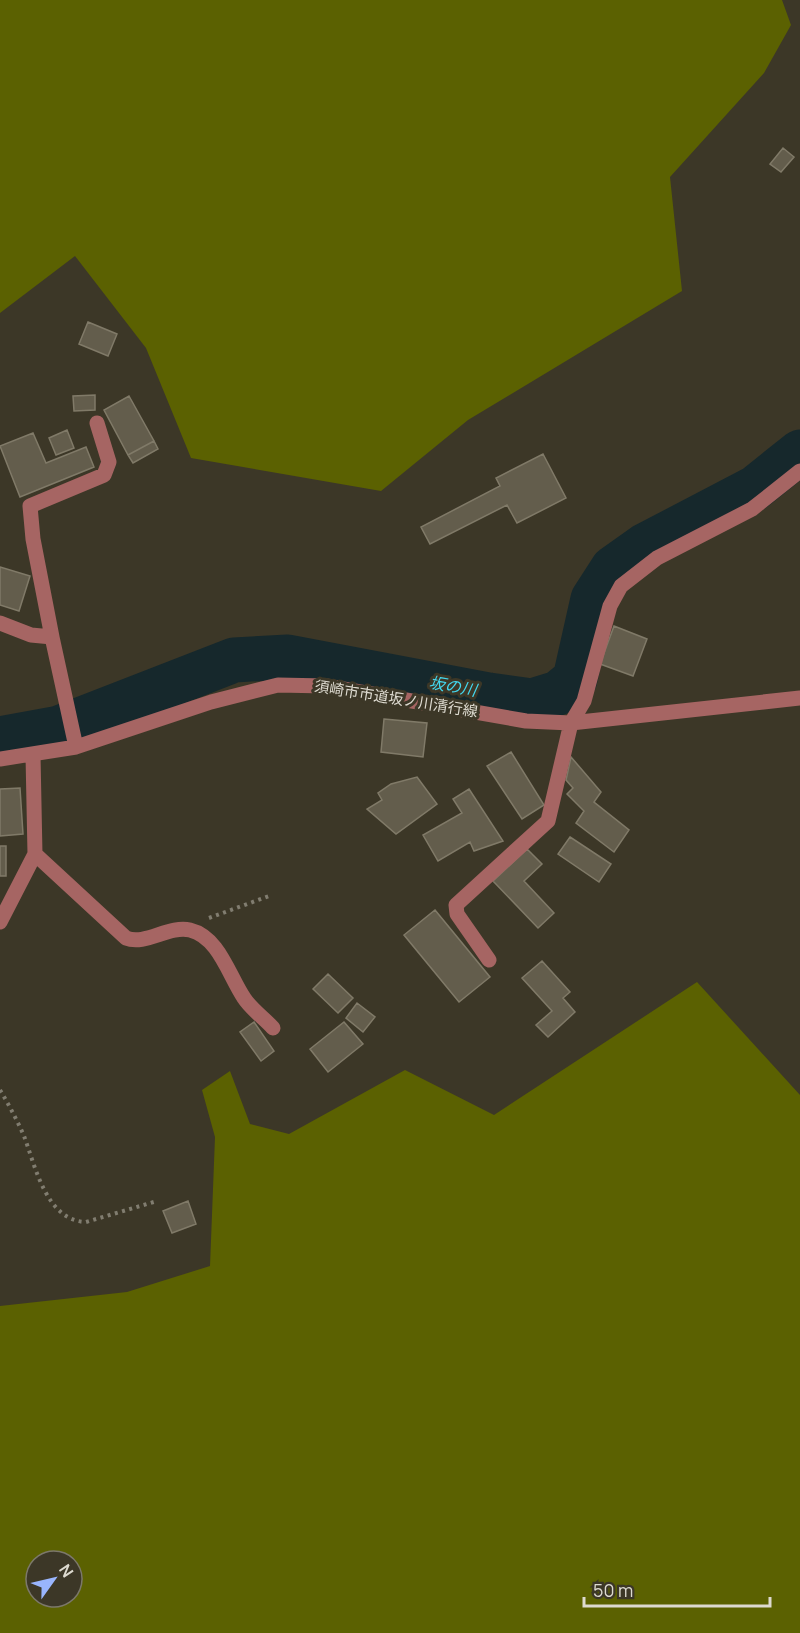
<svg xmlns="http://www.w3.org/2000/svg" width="800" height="1633" font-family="Manrope,'Noto Sans JP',sans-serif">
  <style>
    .green { fill: #5b6101; fill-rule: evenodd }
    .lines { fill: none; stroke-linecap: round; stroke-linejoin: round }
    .river { stroke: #16282c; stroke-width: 45 }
    .building { fill: #635d4c; stroke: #807a68; stroke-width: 1.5 }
    .path { stroke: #817d70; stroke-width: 4; stroke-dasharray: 3 4.5; stroke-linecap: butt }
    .minor { stroke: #a66563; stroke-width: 15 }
    .labels { text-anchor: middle; stroke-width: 6; stroke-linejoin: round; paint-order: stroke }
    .street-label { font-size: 15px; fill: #dddad0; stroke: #3c3727 }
    .water-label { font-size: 16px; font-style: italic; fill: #43d8f0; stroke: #3c3727 }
  </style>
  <rect width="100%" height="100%" fill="#3c3727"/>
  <path class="green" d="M0 0H782L791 25 764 73 670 177 682 291 468 420 381 491 191 458 146 348 75 256 0 313Z
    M697 982 800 1095V1633H0V1306L127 1292 210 1266 215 1137 202 1090 230 1071 250 1124 289 1134 405 1070 494 1115ZM36 1561H72V1597H36Z"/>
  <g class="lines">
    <path class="river" d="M0 739 59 728 234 660 288 657 489 695 532 701 558 693 575 679 593 599 613 568 644 546 755 488 800 452"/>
  </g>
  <path class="building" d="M783 148 794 157 781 172 770 164Z
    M88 322 117 334 108 356 79 344Z
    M95 395V410L74 411 73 396Z
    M129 396 154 441 128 455 104 410Z
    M67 430 74 448 56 455 49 438Z
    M33 433 46 463 86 447 94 467 20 497 0 446Z
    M154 441 158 449 133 463 128 455Z
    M543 454 566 498 517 523 507 505 430 544 421 527 500 486 496 478Z
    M0 567 30 576 19 611 0 605Z
    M614 626 647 639 633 676 600 664Z
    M384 719 427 723 423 757 381 752Z
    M511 752 544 805 522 819 487 766Z
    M571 757 601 792 594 802 629 830 614 852 576 823 584 811 567 794 573 788 566 780Z
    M417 777 437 804 396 834 367 809 382 800 378 793 391 784Z
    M20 788 23 834 0 836V789Z
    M469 789 503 841 474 851 470 842 438 861 423 835 462 813 453 799Z
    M570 837 611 864 599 882 558 854Z
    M0 846H6V876H0Z
    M527 849 542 864 524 881 554 913 538 928 493 881Z
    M435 910 490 977 459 1002 404 935Z
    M542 961 570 992 563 998 575 1012 548 1037 536 1025 552 1011 522 978Z
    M328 974 353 998 338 1013 313 989Z
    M357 1003 375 1017 363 1032 346 1018Z
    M254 1022 274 1051 261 1061 240 1032Z
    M344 1022 363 1044 328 1072 310 1049Z
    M188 1201 196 1224 172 1233 163 1211Z"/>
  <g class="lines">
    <path class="path" d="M209 918 269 896
      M0 1090C9 1105 17 1120 24 1136 35 1165 46 1221 86 1222L157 1201"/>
    <path class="minor" d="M0 623 31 635 52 637 76 747
      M52 637 33 539 30 506 104 475 109 462 97 423
      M0 759 76 747 211 702 278 685 326 686 526 721 571 723 800 698
      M35 854 126 938C145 946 169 925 190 930 219 937 229 976 244 998 251 1009 264 1018 273 1028
      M0 922 35 854 33 755
      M489 960 457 914 456 905 548 821 571 723 584 701 610 606 621 586 657 558 752 509 800 471"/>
  </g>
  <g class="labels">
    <g class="street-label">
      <text transform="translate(396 699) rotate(9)" y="5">須崎市市道坂ノ川清行線</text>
    </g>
    <g class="water-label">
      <text transform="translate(453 686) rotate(10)" y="6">坂の川</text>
    </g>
  </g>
  <g transform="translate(54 1579) rotate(56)"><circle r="28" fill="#3c3727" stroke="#7c786b" stroke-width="1.5"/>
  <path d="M0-4.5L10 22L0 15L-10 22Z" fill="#99b5fd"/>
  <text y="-9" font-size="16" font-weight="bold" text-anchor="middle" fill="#dddad0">N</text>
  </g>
  <path d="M584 1597v9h186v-9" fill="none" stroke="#dddad0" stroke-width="3"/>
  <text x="593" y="1597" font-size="18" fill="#dddad0" stroke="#3c3727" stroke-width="4.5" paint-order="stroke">50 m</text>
</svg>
